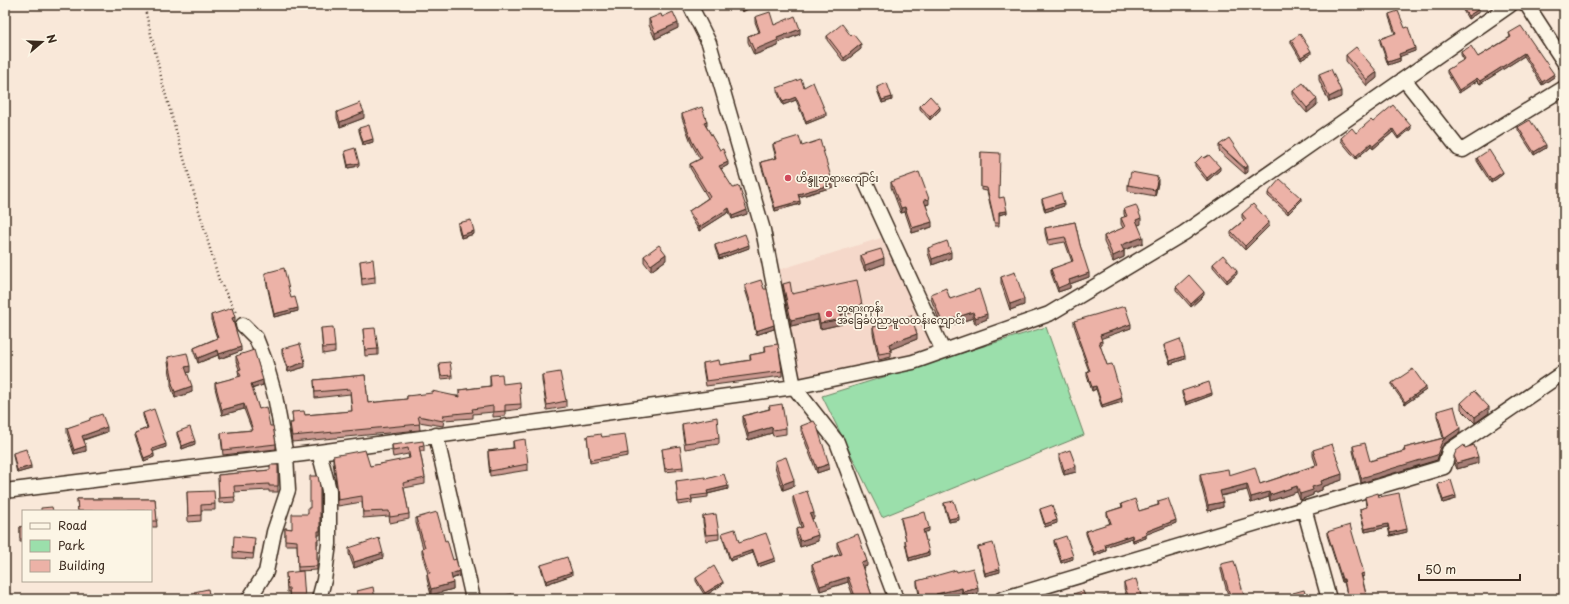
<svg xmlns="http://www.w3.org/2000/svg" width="1569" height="604" font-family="'Playpen Sans','Noto Sans Myanmar',sans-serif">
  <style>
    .built { fill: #f5d8ca }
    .green { fill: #9bdfab; stroke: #6b8464 }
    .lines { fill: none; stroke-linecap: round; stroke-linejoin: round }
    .minor-casing { stroke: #3b2a1e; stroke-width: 17 }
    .path { stroke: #3b2a1e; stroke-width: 2.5; stroke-dasharray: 1 3; stroke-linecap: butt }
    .minor { stroke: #fcf5e5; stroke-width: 14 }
    .wall { fill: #cb9990; stroke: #3b2a1e }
    .shaded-wall { fill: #a57d75; stroke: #3b2a1e }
    .building { fill: #ecb2a7; stroke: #3b2a1e }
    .poi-dot { fill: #d1495b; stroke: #fcf5e5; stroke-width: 1.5 }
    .labels { text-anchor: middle; stroke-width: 3.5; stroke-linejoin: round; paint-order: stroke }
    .poi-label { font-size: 10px; fill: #3b2a1e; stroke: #fcf5e5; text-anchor: start }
  </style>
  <rect width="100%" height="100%" fill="#f9e8d9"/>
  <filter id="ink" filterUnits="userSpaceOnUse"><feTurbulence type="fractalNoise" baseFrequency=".025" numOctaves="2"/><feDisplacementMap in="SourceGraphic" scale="8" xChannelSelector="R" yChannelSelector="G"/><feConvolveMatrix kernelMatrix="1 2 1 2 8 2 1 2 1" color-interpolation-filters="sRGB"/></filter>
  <g filter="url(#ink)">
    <path class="built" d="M881 238 936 348 861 369 801 379 779 303 775 271Z"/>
    <path class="green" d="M1046 327 1084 435 882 517 822 396Z"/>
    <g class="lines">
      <g class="minor-casing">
        <path id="minor" d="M690 5 709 43 763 230 794 387 837 442 896 599
          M1527 5 1564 62
          M1404 79 1459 149 1463 150 1564 88
          M865 181 943 351
          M243 325 256 338 265 361 275 396 286 456 288 490 274 532 266 572 249 599
          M436 435 473 599
          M5 491 319 452 794 387 913 362 1049 314 1184 233 1510 5
          M1304 508 1329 599
          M319 599 324 580 329 544V490L319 452
          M1002 599 1444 467 1449 451 1564 372"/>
      </g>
      <path class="path" d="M144 5 164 89 219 280 237 314"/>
      <use href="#minor" class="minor"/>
    </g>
    <path class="wall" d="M625 5H636L629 10Z
      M739 5H756L742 12Z
      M1460 5H1476L1479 12 1468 19Z
      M1389 14 1405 28 1415 51 1400 56V61L1388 65 1380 42V39L1395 34 1389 17Z
      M662 17 678 28 655 39 649 25V19Z
      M755 17 774 25 800 34 778 43V46L754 55 748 42V36L759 32 755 22Z
      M1509 33 1554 77 1542 85 1524 56 1480 84 1477 81 1459 93 1447 73V70L1464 60 1461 55V52L1478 57 1510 37Z
      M827 36H851L861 49 844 62 827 40Z
      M1291 40 1311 54 1301 60 1291 43Z
      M1346 55 1377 78 1367 86 1346 61Z
      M1319 74 1341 97 1329 102 1319 80Z
      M804 87 826 116 806 124 796 100 783 105 777 91V88Z
      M877 87 892 100 882 103 877 90Z
      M1293 91 1317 105 1307 113 1293 97Z
      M920 106 940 110 930 120 920 109Z
      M337 112 364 118 340 127 337 118Z
      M682 114 707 126H706L728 165 721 169 747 214 732 219 729 212 699 231 689 214V211L708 198 690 168V164L700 159 692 145 682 118Z
      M1373 122 1411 129 1398 139 1393 132 1373 149 1371 146 1356 159 1341 141V138L1356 133Z
      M1518 127 1546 148 1534 155 1518 130Z
      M359 128 373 142 363 145 359 131Z
      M773 144 802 146 833 187 799 197 800 204 775 211 761 165V162L776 158 773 147Z
      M1219 145 1248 172 1245 174 1219 151Z
      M345 151 359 166 348 168 345 154Z
      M981 152 999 198 1007 213 999 215V226H995L987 191 981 190Z
      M1204 158 1220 170 1207 181 1195 166V163Z
      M1477 158 1503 174 1491 183 1477 161Z
      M891 182 929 204 926 205 932 227 912 233 905 212 901 213 891 187Z
      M1158 183 1155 196 1128 191V185Z
      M1268 193 1301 201 1288 214 1268 196Z
      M1042 199 1064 206 1045 212 1042 202Z
      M1124 209 1141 224 1138 225 1143 243 1124 250V257L1113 262 1104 242V236L1123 228 1121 224V218L1125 217 1124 214Z
      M1242 214 1269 226 1245 250 1231 235V231L1244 220 1242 218Z
      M1075 222 1080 245 1089 277 1070 284V288L1058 292 1051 273V269L1072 262 1065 242 1048 245 1045 233V228Z
      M458 223 474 234 461 238 458 226Z
      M715 245 749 248 719 259 715 248Z
      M928 248 951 258 932 265 928 253Z
      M861 255 884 264 865 271 861 261Z
      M644 256 666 260 651 271 644 262Z
      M360 261 375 277V283L362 285Z
      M1213 264 1237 274 1227 283 1213 267Z
      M265 273 298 311 274 317 265 276Z
      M1001 277 1024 305 1010 310 1001 283Z
      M783 284 792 294 862 311 841 315 842 324 820 329 818 320 791 326 783 289Z
      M745 285 774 329 756 335 750 305 745 289Z
      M1176 287 1204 295 1191 307 1176 290Z
      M931 294 950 299 987 319 975 324 973 318 942 328 931 299Z
      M211 315 235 322 234 323 241 351 219 359 218 355 198 363 194 352V348L217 338 211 320Z
      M899 320 917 339 891 349V357L879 360 873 333V327L899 322Z
      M1074 321 1131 328 1101 338 1102 345 1100 346 1107 365 1122 402 1102 408 1096 389 1092 391 1087 376V372L1089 371 1078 341V337L1074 325Z
      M321 328 335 347V352L323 354Z
      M363 329 378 349V355L365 356Z
      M1164 345 1185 359 1170 364 1164 347Z
      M765 346 782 371V376L706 386 703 368V363L720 365 750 360V355L765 352Z
      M282 349 305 367 288 372 282 354Z
      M236 356 263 385 252 389 259 409 270 426 276 444V449L223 455 221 438V433L252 430 244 409 222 415 215 388V383L239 377 238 370 239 369 236 361Z
      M168 357 190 372H187L192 392 175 398 171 386V380L168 362Z
      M439 366 452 375V378L441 379Z
      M365 375 368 403 407 399V396H459V390L490 386V375L503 384 521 404V409L505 411V416L493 417V412L473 414V418L444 420 443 426 419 422 420 430 292 442 290 429V423H293L292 412 305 415 352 411 350 394 315 398 314 380Z
      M542 375 566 401V407L547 410 542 381Z
      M1392 383 1426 390 1405 404 1392 386Z
      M1182 391 1212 395 1186 405 1182 394Z
      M1461 403 1489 413 1475 423 1461 409Z
      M769 406 786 428V434L773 436 772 433 748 440 743 422V416L769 409Z
      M1437 411 1460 433 1444 444 1441 448 1437 460 1361 483 1353 451V446L1370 461 1404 451V448L1443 438 1437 416Z
      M143 413 166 447 153 451 154 457 144 461 135 436V433L147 428 143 416Z
      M90 418 107 432 84 440 86 451 74 454 67 433V428L90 421Z
      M682 424 719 438V444L685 449 682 430Z
      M801 426 829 469 817 473 801 431Z
      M177 432 195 444 182 449 177 435Z
      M587 436 602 437 628 453V456L590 463Z
      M513 441 528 464V470L490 476 488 457V451L513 448Z
      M392 445H424V451H420L425 478V484L404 488 409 514V519L390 523 389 516 363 518 362 502 338 506 337 490 333 462V456L370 466 409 459 408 454 393 457 392 451Z
      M1465 448 1478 463 1457 469 1454 462V456Z
      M662 449 683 467V470L665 472Z
      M1313 450 1342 480 1322 487V490L1313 493V495L1300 500 1297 492 1270 501 1269 497 1251 503 1247 490 1221 496 1223 507 1208 511 1200 480V474L1229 475 1260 484 1316 465 1313 456Z
      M13 453 31 469 17 473 13 456Z
      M1059 454 1076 472 1064 475 1059 459Z
      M775 461 794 486 783 490 775 467Z
      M278 465V492H269V490L234 492 235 502 219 503 218 475 270 470Z
      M676 481 728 489 708 494V497L692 499V503L678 505Z
      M1438 484 1456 499 1443 503 1438 487Z
      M320 487V535H318V544H317V570L298 571 297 545H285V528L292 529 308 514 310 508Z
      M187 492 215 504V510H201V521L188 522Z
      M793 496 814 518 812 519 818 541 800 547 796 535V529L801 527 793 502Z
      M1365 497H1379L1407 532 1390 536 1388 527 1365 532 1360 512V509L1366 507Z
      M77 499H155L157 527H151V511H78Z
      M1158 501 1176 523 1146 534V538L1133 542 1132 538 1106 546V551L1094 556 1086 534V531L1110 524 1107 515V512L1122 507 1121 504 1139 511 1158 505Z
      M944 503 959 520 949 522 944 506Z
      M1040 509 1057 523 1045 527 1040 511Z
      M703 516 719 534V539L706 541 703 522Z
      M416 518 445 541 459 576 452 579 453 589 431 595 427 579V574H428L422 554V548H423L416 523Z
      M901 518 929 531 924 532 929 555 909 561 905 543V540H906L901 521Z
      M23 526V542H20V527Z
      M1327 532 1364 576H1362L1367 599H1348L1344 582H1342L1327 535Z
      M722 533 739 542 775 561 758 567 753 553 730 561 722 536Z
      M1054 540 1073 559 1061 563 1054 543Z
      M837 542 867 566 863 568 873 599H854L848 582 820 591 812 569V564L840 554 837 547Z
      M255 544 253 559 233 558V552Z
      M978 547 1000 572 985 576 978 549Z
      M349 548 383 558 354 568 349 554Z
      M1221 564 1245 599H1229L1221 570Z
      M541 565 572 575 546 584 541 568Z
      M957 572 978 593 963 597 962 593 937 599H920L917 585V581Z
      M286 573 305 599H290L289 592H287Z
      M696 578 723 584 705 596 696 581Z
      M1124 583 1142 599H1127L1124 588Z"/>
    <path class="shaded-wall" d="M629 5H636L629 10Z
      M744 5H756L742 12V6Z
      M1479 9V12L1468 19V16Z
      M678 23V28L655 39V33Z
      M800 29V34L778 43V46L754 55V50L777 38Z
      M861 44V49L844 62V58Z
      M1415 48V51L1399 57V54Z
      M1311 51V54L1301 60V57Z
      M1524 53V56L1480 84V81Z
      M1400 58V61L1388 65V62Z
      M1377 72V78L1367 86V80Z
      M1554 74V77L1542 85V82Z
      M1477 78V81L1459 93V90Z
      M1341 91V97L1329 102V97Z
      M796 97V100L783 105V102Z
      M892 97V100L882 103V100Z
      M1317 99V105L1307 113V108Z
      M940 107V110L930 120V117Z
      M364 112V118L340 127V122Z
      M826 113V116L806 124V121Z
      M707 122V126L704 127V123Z
      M1411 126V129L1398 139V137Z
      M1393 129V132L1373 149V146Z
      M373 139V142L363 145V142Z
      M1371 143V146L1356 159V156Z
      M1546 145V148L1534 155V152Z
      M728 162V165L719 170V166Z
      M359 163V166L348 168V165Z
      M1248 166V172L1245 174V168Z
      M1220 167V170L1207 181V178Z
      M1503 172V174L1491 183V180Z
      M1158 177V183L1155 196V190Z
      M833 184V187L798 197V194Z
      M1301 198V201L1288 214V211Z
      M929 199V204L924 205V200Z
      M800 201V204L775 211V208Z
      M1064 203V206L1045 212V209Z
      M905 207V212L901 213V208Z
      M729 208V212L699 231V227Z
      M747 210V214L732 219V216Z
      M1007 211V213L999 215V212Z
      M1141 218V224L1136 226V220Z
      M932 222V227L912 233V228Z
      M1269 222V226L1245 250V246Z
      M474 231V234L461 238V235Z
      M1143 237V243L1121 251V245Z
      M749 245V248L719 259V256Z
      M1124 251V257L1113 262V256Z
      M951 252V258L932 265V259Z
      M666 254V260L651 271V265Z
      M884 258V264L865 271V265Z
      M1237 271V274L1227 283V280Z
      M1089 273V277L1070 284V288L1058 292V288L1069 280Z
      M1204 292V295L1191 307V304Z
      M1024 299V305L1010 310V304Z
      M862 305V311L840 315V310Z
      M298 308V311L274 317V314Z
      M973 312V318L942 328V322Z
      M818 314V320L791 326V320Z
      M987 314V319L975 324V318Z
      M235 317V322L232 323V318Z
      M842 319V324L820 329V323Z
      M1131 324V328L1100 339V335Z
      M774 325V329L756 335V331Z
      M917 334V339L889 350V344Z
      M1102 341V345L1099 346V342Z
      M241 347V351L219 359V354Z
      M218 350V355L198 363V358Z
      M1185 356V359L1170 364V361Z
      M305 362V367L288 372V368Z
      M190 366V372L185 373V367Z
      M263 380V385L251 389V384Z
      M192 386V392L175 398V392Z
      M1096 386V389L1092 391V387Z
      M1426 387V390L1405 404V402Z
      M1212 393V395L1186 405V402Z
      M1122 398V402L1102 408V405Z
      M244 404V409L222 415V410Z
      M1489 407V413L1475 423V417Z
      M107 427V432L82 440V436Z
      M772 427V433L748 440V434Z
      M1460 428V433L1444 444 1441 448 1437 460 1361 483V478L1441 444 1444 439Z
      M195 441V444L182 449V446Z
      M166 444V447L152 452V449Z
      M86 446V451L74 454V450Z
      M154 454V457L144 461V458Z
      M1478 457V463L1457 469V463Z
      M829 464V469L817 473V468Z
      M31 466V469L17 473V470Z
      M1076 466V472L1064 475V470Z
      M1342 474V480L1322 487V490L1313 493V495L1300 500V494L1321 481Z
      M794 480V486L783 490V484Z
      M1247 484V490L1220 496V491Z
      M728 486V489L707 494V491Z
      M1297 486V492L1270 501V495Z
      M1269 492V497L1251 503V497Z
      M1456 496V499L1443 503V500Z
      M1223 502V507L1208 511V505Z
      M814 513V518L810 520V514Z
      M959 517V520L949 522V519Z
      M1057 520V523L1045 527V524Z
      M1176 520V523L1145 535V532Z
      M1388 524V527L1365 532V529Z
      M929 528V531L923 533V530Z
      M1407 529V532L1390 536V533Z
      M818 535V541L800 547V541Z
      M1132 535V538L1105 547V544Z
      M1146 535V538L1133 542V540Z
      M1106 549V551L1094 556V553Z
      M753 550V553L730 561V558Z
      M929 552V555L909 561V558Z
      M383 553V558L354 568V562Z
      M1073 556V559L1061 563V560Z
      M775 558V561L758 567V564Z
      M867 561V566L861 568V563Z
      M1000 569V572L985 576V573Z
      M459 571V576L451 579V574Z
      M572 572V575L546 584V581Z
      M1364 573V576L1361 577V574Z
      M848 577V582L820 591V586Z
      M1342 579H1344V582H1342Z
      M723 582V584L705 596V593Z
      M453 583V589L431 595V589Z
      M962 588V593L937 599 936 594Z
      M978 588V593L963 597V592Z"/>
    <path class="building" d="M1461 5H1476L1479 9 1468 16Z
      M1398 11 1405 28 1408 27 1415 48 1399 54 1400 58 1388 62 1380 39 1396 33 1389 14Z
      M673 12 678 23 655 33 649 19 661 14 662 17Z
      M770 12 774 25 795 16 800 29 777 38 778 40 754 50 748 36 760 32 755 17Z
      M842 24 851 36 853 34 861 44 844 58 827 36Z
      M1521 26 1554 74 1542 82 1524 53 1480 81 1477 78 1459 90 1447 70 1465 59 1461 52 1471 46 1478 57 1511 37 1509 33Z
      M1300 34 1311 51 1301 57 1291 40Z
      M1356 47 1377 72 1367 80 1346 55Z
      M1331 69 1341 91 1329 97 1319 74Z
      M801 79 804 87 813 82 826 113 806 121 796 97 783 102 777 88Z
      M887 83 892 97 882 100 877 87Z
      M1303 83 1317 99 1307 108 1293 91Z
      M930 96 940 107 930 117 920 106Z
      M360 103 364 112 340 122 337 112Z
      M1393 105 1411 126 1398 137 1393 129 1373 146 1371 143 1356 156 1341 138 1352 128 1356 133 1371 120 1373 122Z
      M702 107 707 122 704 123 720 150 723 149 728 162 719 166 733 188 739 186 747 210 732 216 729 208 699 227 689 211 710 197 690 164 702 158 692 141 682 114Z
      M1530 120 1546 145 1534 152 1518 127Z
      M369 125 373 139 363 142 359 128Z
      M799 136 802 146 820 140 833 184 798 194 800 201 775 208 761 162 777 158 773 144Z
      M1229 138 1248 166 1245 168 1219 145Z
      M355 148 359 163 348 165 345 151Z
      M1489 150 1503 172 1491 180 1477 158Z
      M981 152 1000 153 999 198 1004 197 1007 211 999 212V223H995L987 188 981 187Z
      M1209 155 1220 167 1207 178 1195 163 1202 156 1204 158Z
      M919 172 929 199 924 200 932 222 912 228 905 207 901 208 891 182Z
      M1131 172 1158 177 1155 190 1128 185Z
      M1280 179 1301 198 1288 211 1268 193Z
      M1061 193 1064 203 1045 209 1042 199Z
      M1253 204 1269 222 1245 246 1231 231 1246 219 1242 214Z
      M1136 205 1141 218 1136 220 1143 237 1121 245 1124 251 1113 256 1104 236 1125 227 1121 218 1127 216 1124 209Z
      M471 220 474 231 461 235 458 223Z
      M1075 222 1080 245 1089 273 1069 280 1070 283 1058 288 1051 269 1073 261 1065 237 1048 240 1045 228Z
      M745 234 749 245 719 256 715 245Z
      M947 241 951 252 932 259 928 248Z
      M659 245 666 254 651 265 644 256Z
      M881 249 884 258 865 265 861 255Z
      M1223 255 1237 271 1227 280 1213 264Z
      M373 259 375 277 362 279 360 261Z
      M284 268 291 298 295 297 298 308 274 314 265 273Z
      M1015 272 1024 299 1010 304 1001 277Z
      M1189 275 1204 292 1191 304 1176 287Z
      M761 280 764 289H767L774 325 756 331 750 301 745 285Z
      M857 280 862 305 840 310 842 319 820 323 818 314 791 320 783 284 790 282 792 294Z
      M946 288 950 299 979 289 987 314 975 318 973 312 942 322 931 294Z
      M1125 306 1131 324 1100 335 1102 341 1099 342 1107 365 1112 364 1122 398 1102 405 1096 386 1092 387 1087 372 1090 371 1078 337H1080L1074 321Z
      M232 308 235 317 232 318 241 347 219 354 218 350 198 358 194 348 218 338 211 315Z
      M911 315 917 334 889 344 891 352 879 354 873 327 900 322 899 320Z
      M333 327 335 347 323 348 321 328Z
      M375 328 378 349 365 350 363 329Z
      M1180 339 1185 356 1170 361 1164 345Z
      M300 344 305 362 288 368 282 349Z
      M778 344 782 371 706 381 703 363 719 360 720 365 751 360 750 355 766 352 765 346Z
      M254 350 263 380 251 384 259 409 266 407 270 426H273L276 444 223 450 221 433 253 430 244 404 222 410 215 383 241 376 238 370 241 369 236 356Z
      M187 353 190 366 185 367 192 386 175 392 171 380H173L168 357Z
      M450 362 452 375 441 376 439 363Z
      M1413 369 1426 387 1405 402 1392 383Z
      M560 372 566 401 547 405 542 375Z
      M502 374 503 384 519 382 521 404 505 405V411L493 412V406L472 409 473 412 444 415 443 421 418 416 420 424 292 436 290 423H293L292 412 304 411 305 415 352 411 350 389 315 392 314 380 365 375 368 403 407 399V396L432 393V391L460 397 459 390 491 386 490 375Z
      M1209 382 1212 393 1186 402 1182 391Z
      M1474 391 1489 407 1475 417 1461 403Z
      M782 404 786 428 773 430 772 427 748 434 743 416 770 409 769 406Z
      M1454 406 1460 428 1444 439 1441 444 1437 455 1361 478 1353 446 1365 443 1370 461 1405 451 1404 448 1444 438 1437 411Z
      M154 409 166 444 152 449 154 454 144 458 135 433 148 428 143 413Z
      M102 414 107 427 82 436 86 446 74 450 67 428 90 420V418Z
      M717 417 719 438 685 443 682 424Z
      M814 421 817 426 829 464 817 468 801 426Z
      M190 427 195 441 182 446 177 432Z
      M601 434 602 437 625 434 628 453 590 460 587 436Z
      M525 439 528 464 490 471 488 451 514 448 513 441Z
      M423 441 424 445 419 446 425 478 403 483 409 514 390 517 389 511 363 512 362 496 338 500 337 485 333 456 365 450 370 466 410 458 408 448 393 451 392 445Z
      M1332 444 1342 474 1321 481 1322 484 1312 487 1313 490 1300 494 1297 486 1270 495 1269 492 1251 497 1247 484 1220 491 1223 502 1208 505 1200 474 1228 469 1229 475 1255 467 1260 484 1318 465 1313 450Z
      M1464 445 1465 448 1474 445 1478 457 1457 463 1454 456 1456 451Z
      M680 446 683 467 665 469 662 449Z
      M26 449 31 466 17 470 13 453Z
      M1070 450 1076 466 1064 470 1059 454Z
      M786 457 794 480 783 484 775 461Z
      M270 465H278V486H269V484L234 486 235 497 219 498 218 475 270 470Z
      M724 474 728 486 707 491 708 494 691 496 692 500 678 502 676 481 705 477 706 479Z
      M310 476H318L320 487V531H318V540H317V566L298 567 297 541 285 540V528L292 529V514H308V508H310Z
      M1451 480 1456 496 1443 500 1438 484Z
      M214 491 215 504 201 505V515L188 516 187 492Z
      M807 491 814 513 810 514 818 535 800 541 796 529 803 527 793 496Z
      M1378 493 1379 497 1399 493 1407 529 1390 533 1388 524 1365 529 1360 509 1367 507 1365 497Z
      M1168 498 1176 520 1145 532 1146 535 1133 540 1132 535 1105 544 1106 549 1094 553 1086 531 1111 523 1107 512 1123 507 1121 504 1135 499 1139 511 1159 505 1158 501Z
      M77 499H155L157 521H151V511H78Z
      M954 501 959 517 949 519 944 503Z
      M1052 505 1057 520 1045 524 1040 509Z
      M52 507 53 511H41V508Z
      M437 512 445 541 447 540 453 560 456 559 459 571 451 574 453 583 431 589 427 574 430 573 422 548 425 547 416 518Z
      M925 512 929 528 923 530 929 552 909 558 905 540H906L901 518Z
      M716 514 719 534 706 535 703 516Z
      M1350 525 1364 573 1361 574 1367 599H1348L1344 579H1342L1327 532Z
      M23 526V539H20V527Z
      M735 529 739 542 766 533 775 558 758 564 753 550 730 558 722 533Z
      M858 534 867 561 861 563 873 599H856L848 577 820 586 812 564 842 554 837 542Z
      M234 536 255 538 253 554 233 552Z
      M1066 536 1073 556 1061 560 1054 540Z
      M379 538 383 553 354 562 349 548Z
      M993 543 1000 569 985 573 978 547Z
      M567 557 572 572 546 581 541 565Z
      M1234 561 1245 599H1231L1221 564Z
      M714 566 723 582 705 593 696 578Z
      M973 568 978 588 963 592 962 588 936 594 937 599H921L917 581 956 570 957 572Z
      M303 571 305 599H290L289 588H287L286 573Z
      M1136 579 1142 599H1129L1124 583Z
      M373 587 375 599H358L357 591Z
      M208 589 210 599H195L194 592Z
      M1304 590 1307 599H1295L1293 593Z
      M1083 591 1086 599H1067L1066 596Z
      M511 594 512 599H495Z
      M832 595 833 599H820Z
      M1105 596 1106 599H1093Z
      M592 597 593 599H585Z"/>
  </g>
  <g class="poi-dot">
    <circle cx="788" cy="178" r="4"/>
    <circle cx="829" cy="314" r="4"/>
  </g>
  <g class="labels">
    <g class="poi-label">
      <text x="796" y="182">ဟိန္ဒူဘုရားကျောင်း</text>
      <text x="837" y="312">ဘုရားကုန်း<tspan x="837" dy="12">အခြေခံပညာမူလတန်းကျောင်း</tspan></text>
    </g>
  </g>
  <rect width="1569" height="604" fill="none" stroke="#fcf5e5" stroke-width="20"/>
  <rect x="10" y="10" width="1549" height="584" fill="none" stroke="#3b2a1e" stroke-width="1.5" filter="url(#ink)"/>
  <rect x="22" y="510" width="130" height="72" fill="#fcf5e5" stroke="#afa495"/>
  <rect x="30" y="523" width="20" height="6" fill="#fcf5e5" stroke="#afa495"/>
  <text x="58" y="530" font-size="12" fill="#3b2a1e">Road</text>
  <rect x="30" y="540" width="20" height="12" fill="#9bdfab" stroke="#afa495"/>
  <text x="58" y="550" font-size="12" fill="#3b2a1e">Park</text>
  <rect x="30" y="560" width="20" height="12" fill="#ecb2a7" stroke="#afa495"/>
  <text x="58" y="570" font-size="12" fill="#3b2a1e">Building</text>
  <g transform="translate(42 42) rotate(71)" stroke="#fcf5e5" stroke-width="3" paint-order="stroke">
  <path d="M0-3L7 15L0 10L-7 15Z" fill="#3b2a1e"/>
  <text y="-6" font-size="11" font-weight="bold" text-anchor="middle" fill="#3b2a1e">N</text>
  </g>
  <path d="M1419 574v6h101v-6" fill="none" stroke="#3b2a1e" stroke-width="2"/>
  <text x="1425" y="574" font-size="12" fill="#3b2a1e" stroke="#fcf5e5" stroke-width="3" paint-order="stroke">50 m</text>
</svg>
